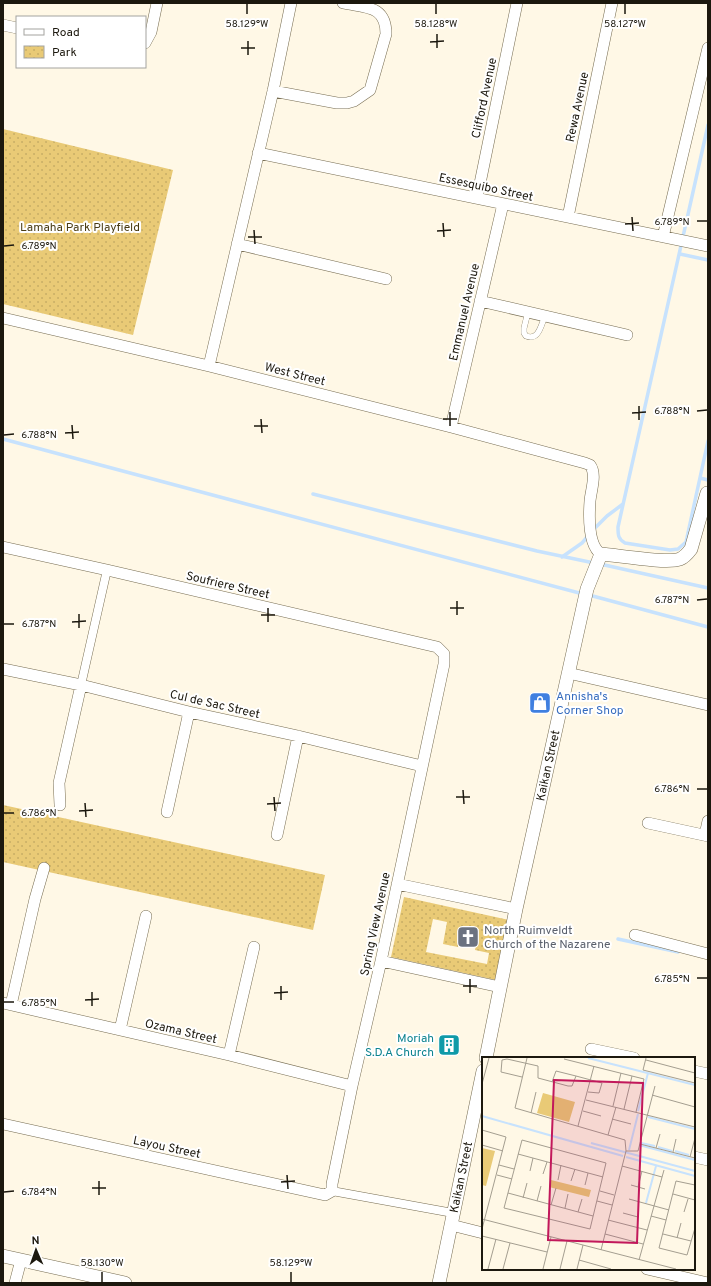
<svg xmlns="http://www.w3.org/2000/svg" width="711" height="1286" font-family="Overpass,sans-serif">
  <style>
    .park { fill: url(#park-dots); fill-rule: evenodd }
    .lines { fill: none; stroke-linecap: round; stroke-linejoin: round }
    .stream { stroke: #c7e2fd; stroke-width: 3.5 }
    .service-casing { stroke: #776d52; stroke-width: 6 }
    .pedestrian-casing { stroke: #776d52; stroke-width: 9 }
    .minor-casing { stroke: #776d52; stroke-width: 12 }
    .tertiary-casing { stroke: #776d52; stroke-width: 14 }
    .service { stroke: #fff; stroke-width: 5.5 }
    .pedestrian { stroke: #fff; stroke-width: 8 }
    .minor { stroke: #fff; stroke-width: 11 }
    .tertiary { stroke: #fff; stroke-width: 13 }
    .ticks { fill: none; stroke: #1c180e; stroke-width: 1.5 }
    .labels { text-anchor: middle; stroke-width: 4; stroke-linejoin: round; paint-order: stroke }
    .street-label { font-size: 12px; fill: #1c180e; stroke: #fff }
    .park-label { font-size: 12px; fill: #4a3c15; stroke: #fff }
    .shop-label { font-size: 12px; fill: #366cbe; stroke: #fff; text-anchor: start }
    .worship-label { font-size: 12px; fill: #5b616d; stroke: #fff; text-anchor: start }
    .culture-label { font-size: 12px; fill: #0d838f; stroke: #fff; text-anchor: end }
    .inset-river { fill: none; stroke: #c7e2fd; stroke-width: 2 }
    .inset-road { fill: none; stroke: #a49e90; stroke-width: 1 }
    .view { fill: #c2185b; fill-opacity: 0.15; stroke: #c2185b; stroke-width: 2 }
    .inset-edge { fill: none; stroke: #1c180e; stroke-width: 2 }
    .ticks-label { font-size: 10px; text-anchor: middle; fill: #1c180e; stroke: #fff; stroke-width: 4; stroke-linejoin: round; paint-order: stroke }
  </style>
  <defs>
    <pattern id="park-dots" width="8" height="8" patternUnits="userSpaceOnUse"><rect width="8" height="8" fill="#e9ca76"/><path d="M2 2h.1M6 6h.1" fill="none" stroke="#c7ad65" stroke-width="1.8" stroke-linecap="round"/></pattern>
  </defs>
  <rect width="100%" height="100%" fill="#fff8e6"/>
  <path class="park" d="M3 129 173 170 133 335 3 304Z
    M3 805 325 875 313 930 3 862Z
    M404 897 509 920 496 980 391 957ZM433 919 447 922 443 944 458 947 462 926 479 929 475 950 489 953 487 964 426 952Z"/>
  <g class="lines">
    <path class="stream" d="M708 125 618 527C618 535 618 539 625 543L670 550 678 549 686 542 708 441
      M680 254 708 260
      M3 439 583 594
      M700 478 708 480
      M313 494 537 551 594 563
      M593 530 607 516 623 504
      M562 557 582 543 589 535
      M600 564 708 588
      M589 595 708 627
      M618 939 678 952"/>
    <g class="service-casing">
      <path id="service" d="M528 312 524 328V333L526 336C539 341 541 325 545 316"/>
    </g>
    <g class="pedestrian-casing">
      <path id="pedestrian" d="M81 685 107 570
        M332 1191 453 1213"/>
    </g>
    <g class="minor-casing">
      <path id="minor" d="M3 25 17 28
        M145 43 151 32 157 3
        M273 91 337 103H347L354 101 370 90 386 34C386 5 366 8 343 3
        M258 153 708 246
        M477 198 517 3
        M568 217 612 3
        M663 237 708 48
        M237 244 386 279
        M480 301 627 335
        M3 318 209 366 451 427 585 463 590 465C597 474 591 490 590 501 589 515 588 545 601 554
        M209 366 273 91 291 3
        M451 427 503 204
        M3 547 107 570 437 647 444 654V664L381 961 352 1086 332 1184V1191L325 1195 3 1124
        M3 669 81 685 189 712 298 736 422 766
        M568 673 708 705
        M60 805 59 783 81 685
        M167 812 189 712
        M648 823 708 836
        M277 835 298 736
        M705 835 708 821
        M397 884 516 909
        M635 935 708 954
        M381 961 500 987
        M3 1003 229 1055 352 1086
        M11 1005 35 899 44 868
        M120 1030 146 916
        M591 1049 634 1058
        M229 1055 254 947
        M694 1071 708 1074
        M694 1157 708 1160
        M451 1225 483 1233
        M647 1269 708 1283
        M15 1283 21 1260"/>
    </g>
    <g class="tertiary-casing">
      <g id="tertiary">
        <path id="s1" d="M486 1058 516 909 587 589 601 554C616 555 667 564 680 559 685 557 688 553 691 549L707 493"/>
        <path d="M3 1256 125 1283"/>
        <path id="s2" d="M439 1283 483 1071"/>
      </g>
    </g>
    <use href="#service" class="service"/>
    <use href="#pedestrian" class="pedestrian"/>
    <use href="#minor" class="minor"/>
    <use href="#tertiary" class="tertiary"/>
  </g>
  <path class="ticks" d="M247 4V14M436 4V14M625 4V14M437 34V48M248 41V55M430 42 444 41M241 48H255M632 217 633 231M697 221H707M443 223 444 237M625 224 639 223M254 230 255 244M437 231 451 230M248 237H262M4 246 14 245M639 406V420M697 411 707 410M450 412V426M632 413 646 412M261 419 262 433M443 419H457M72 425 73 439M254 426H268M65 433 79 432M4 435 14 434M697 600 707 599M457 601V615M268 608V622M450 608H464M79 614V628M261 615H275M72 622 86 621M4 624H14M697 789H707M463 790 464 804M274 797 275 811M456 797H470M85 803 86 817M267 804 281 803M79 811 93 810M4 813H14M697 978H707M470 979V993M281 986V1000M463 986H477M92 992V1006M274 993 288 992M85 1000 99 999M4 1002H14M287 1175 288 1189M99 1181V1195M281 1182 295 1181M92 1188H106M4 1192 14 1191M102 1272V1282M291 1272V1282"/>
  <defs>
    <g id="shop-square" transform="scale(1.15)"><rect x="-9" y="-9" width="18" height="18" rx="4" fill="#3f7fe0" stroke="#fff"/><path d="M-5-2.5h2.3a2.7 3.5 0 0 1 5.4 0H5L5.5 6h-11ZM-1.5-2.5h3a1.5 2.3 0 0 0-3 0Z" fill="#fff"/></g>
    <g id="church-square" transform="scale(1.15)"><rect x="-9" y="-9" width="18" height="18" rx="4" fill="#6b7280" stroke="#fff"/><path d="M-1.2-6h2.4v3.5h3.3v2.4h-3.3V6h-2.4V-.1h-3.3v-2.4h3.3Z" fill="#fff"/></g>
    <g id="building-square" transform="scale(1.15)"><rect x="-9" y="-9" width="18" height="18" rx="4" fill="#0f9aa8" stroke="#fff"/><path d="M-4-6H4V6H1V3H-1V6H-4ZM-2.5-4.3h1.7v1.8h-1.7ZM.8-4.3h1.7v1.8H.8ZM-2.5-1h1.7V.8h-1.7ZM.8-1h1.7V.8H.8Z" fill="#fff"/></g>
  </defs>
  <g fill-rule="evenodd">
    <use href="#shop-square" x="540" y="703"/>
    <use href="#church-square" x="468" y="937"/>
    <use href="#building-square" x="449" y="1045"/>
  </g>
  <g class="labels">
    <g class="street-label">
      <text transform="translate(484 98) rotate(-78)" y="4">Clifford Avenue</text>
      <text transform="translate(577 107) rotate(-78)" y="4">Rewa Avenue</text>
      <text transform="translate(486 187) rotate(12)" y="4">Essesquibo Street</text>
      <text transform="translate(464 312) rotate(-77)" y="4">Emmanuel Avenue</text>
      <text transform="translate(295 374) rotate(14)" y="4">West Street</text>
      <text transform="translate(228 585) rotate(13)" y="4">Soufriere Street</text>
      <text transform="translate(215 704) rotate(13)" y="4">Cul de Sac Street</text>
      <text dy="4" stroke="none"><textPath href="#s1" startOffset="299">Kaikan Street</textPath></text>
      <text transform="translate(375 924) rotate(-78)" y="4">Spring View Avenue</text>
      <text transform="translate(181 1031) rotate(13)" y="4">Ozama Street</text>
      <text transform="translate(167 1147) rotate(12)" y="4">Layou Street</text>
      <text dy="4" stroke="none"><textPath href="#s2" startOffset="108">Kaikan Street</textPath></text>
    </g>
    <g class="park-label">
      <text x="80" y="231">Lamaha Park Playfield</text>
    </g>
    <g class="shop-label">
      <text x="556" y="700">Annisha's<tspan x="556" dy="14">Corner Shop</tspan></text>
    </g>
    <g class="worship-label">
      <text x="484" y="934">North Ruimveldt<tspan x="484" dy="14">Church of the Nazarene</tspan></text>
    </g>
    <g class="culture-label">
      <text x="434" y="1042">Moriah<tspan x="434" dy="14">S.D.A Church</tspan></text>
    </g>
  </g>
  <g transform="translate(482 1057)">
    <rect width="213" height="213" fill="#fff8e6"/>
    <path d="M61 36 93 45 87 65 55 56ZM0 91 13 94 4 129 0 128ZM69 123 109 133 107 140 67 130Z" fill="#e9ca76"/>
    <path class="inset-river" d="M106 1 213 28M156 54 166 16M0 59 141 99M166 60 213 72M109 86 213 114M159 86 173 89M157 88 213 103M176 90 190 94M147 93 156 57M193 94 207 98M144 100 213 119M164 146 174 109"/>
    <path class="inset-road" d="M45 1 33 51 143 83 144 94M164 1 161 13 213 26M82 2 162 22 154 55M164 3 213 16M40 20 19 15 20 3 25 2 56 9V21L86 29H90L94 19 120 26 117 36 106 35M70 25 74 14 94 19M0 27 7 1M170 38 213 50M104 43 213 70M131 49 139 16M142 52 150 19M101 54 119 59M49 56 54 35M130 62 149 67M96 69 112 9M0 73 24 80 0 172M126 78 134 50M40 83 124 106 108 172 22 151ZM158 87 213 101M0 88 21 94M174 91 178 77M144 94H156L173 29M191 95 194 82M36 97 121 120M208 100 213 81M17 108 32 112M140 109 180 120M48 114 51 101M61 117 65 105M15 118 30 122M76 123 79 108M89 124 93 112M103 128 106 116M149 128 163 132M213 128 194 124 177 191 205 198 213 171M156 130 160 114M118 134 132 138M26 136 111 159M191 137 213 143M41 141 45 126M147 142 187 153M55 144 59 129M115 144 130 148M69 148 74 131M83 151 86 137M96 155 100 142M202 155 206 142M141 156 156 160M169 159 184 163M0 162 194 212M126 163 165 173M123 177 161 187M181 177 209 184M0 179 65 195M195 181 199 166M119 193 144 94M97 203 129 212M157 203 182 113M6 212 14 182M21 212 28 186M61 212 69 180M78 212 85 184M95 212 101 188"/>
    <path class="view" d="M72 23 161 26 155 186 66 183Z"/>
    <rect width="213" height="213" class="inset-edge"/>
  </g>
  <g class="ticks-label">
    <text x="247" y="27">58.129°W</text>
    <text x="436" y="27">58.128°W</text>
    <text x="625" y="27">58.127°W</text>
    <text x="672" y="225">6.789°N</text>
    <text x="39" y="249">6.789°N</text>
    <text x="672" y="414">6.788°N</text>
    <text x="39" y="438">6.788°N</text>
    <text x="672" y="603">6.787°N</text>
    <text x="39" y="627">6.787°N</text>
    <text x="672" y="792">6.786°N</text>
    <text x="39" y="816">6.786°N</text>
    <text x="672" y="982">6.785°N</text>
    <text x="39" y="1006">6.785°N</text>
    <text x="39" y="1195">6.784°N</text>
    <text x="102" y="1266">58.130°W</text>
    <text x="291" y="1266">58.129°W</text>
  </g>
  <rect width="711" height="1286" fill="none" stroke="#1c180e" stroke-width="8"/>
  <rect x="16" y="16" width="130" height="52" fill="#ffffff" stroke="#a4a39f"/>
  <rect x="24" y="29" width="20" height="6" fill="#ffffff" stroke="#a4a39f"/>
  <text x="52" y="36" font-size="12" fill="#1c180e">Road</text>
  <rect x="24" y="46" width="20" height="12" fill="url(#park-dots)" stroke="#a4a39f"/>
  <text x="52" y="56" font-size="12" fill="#1c180e">Park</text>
  <g transform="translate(36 1250) rotate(358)" stroke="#ffffff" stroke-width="3" paint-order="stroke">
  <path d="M0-3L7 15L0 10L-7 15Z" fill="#1c180e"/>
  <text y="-6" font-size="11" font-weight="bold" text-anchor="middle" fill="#1c180e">N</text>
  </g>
</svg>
